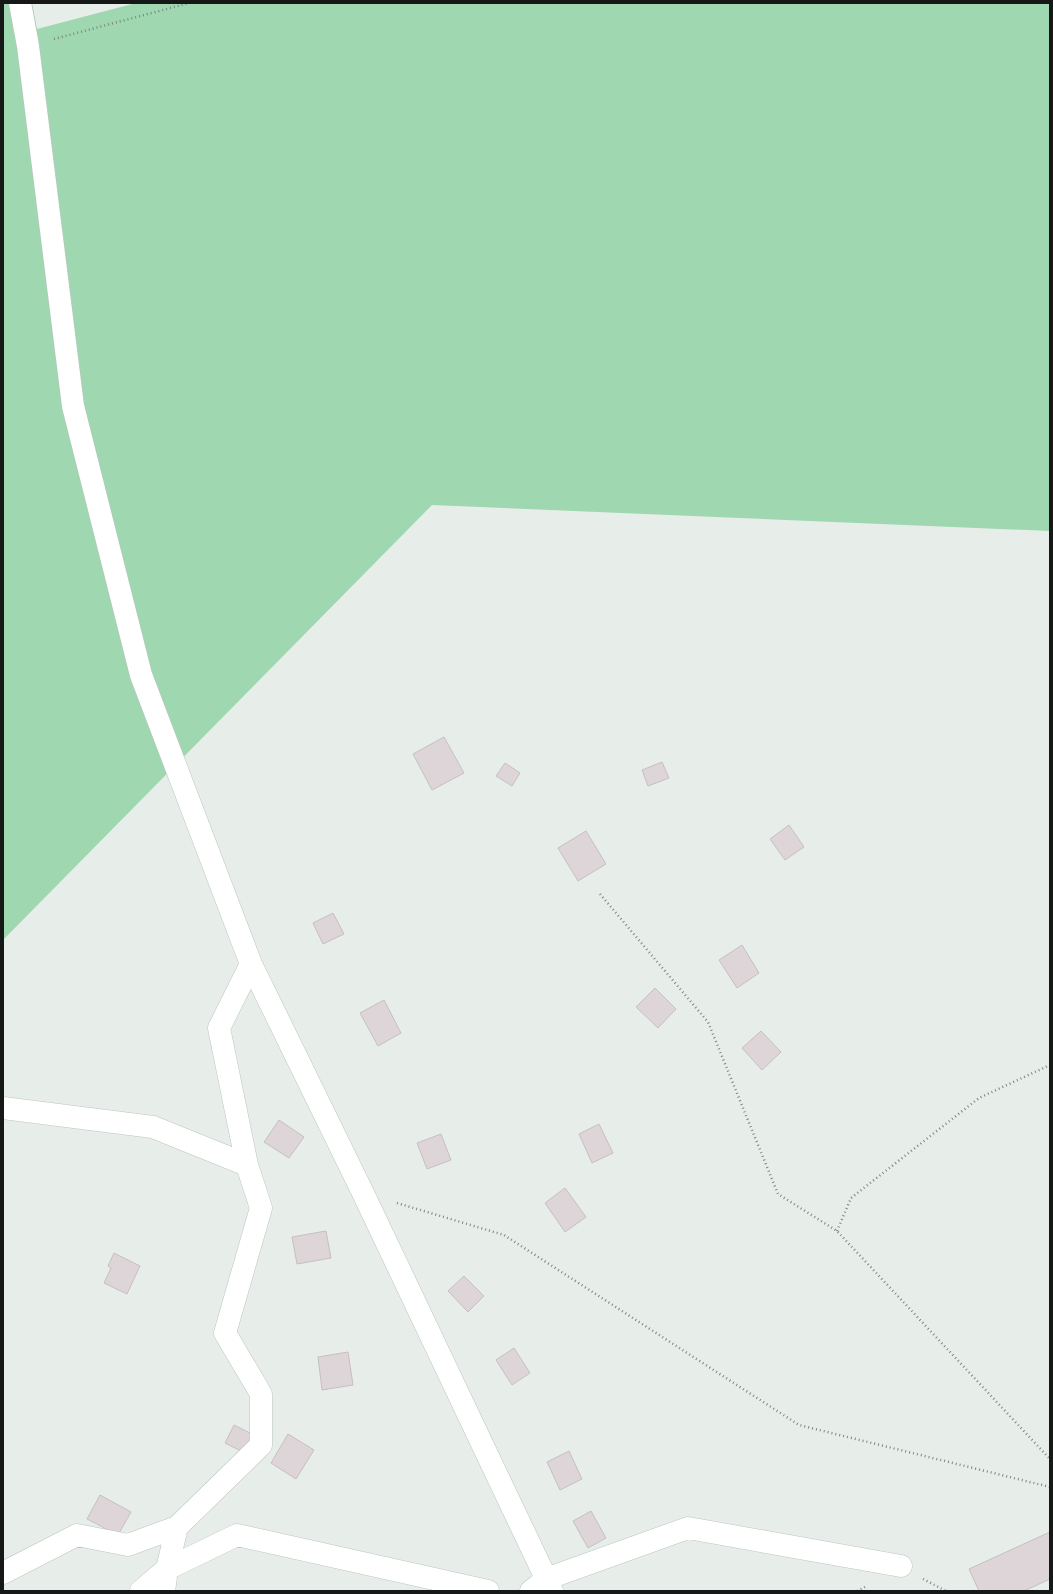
<svg xmlns="http://www.w3.org/2000/svg" width="1053" height="1594" font-family="Spectral,serif">
  <style>
    .green { fill: #9ed7b0 }
    .building { fill: #ddd5d8; stroke: #c7bec2 }
    .lines { fill: none; stroke-linecap: round; stroke-linejoin: round }
    .minor-casing { stroke: #bdc5bf; stroke-width: 23 }
    .path { stroke: #808582; stroke-width: 2.5; stroke-dasharray: 1 3; stroke-linecap: butt }
    .minor { stroke: #fff; stroke-width: 22 }
  </style>
  <rect width="100%" height="100%" fill="#e7eee9"/>
  <path class="green" d="M3 3H32L37 29 136 3H1050V531L432 505 3 940Z"/>
  <path class="building" d="M444 737 464 773 432 790 413 754Z
    M662 762 669 778 648 786 642 770Z
    M505 763 520 773 512 786 496 776Z
    M789 825 804 847 785 860 770 839Z
    M586 831 606 864 578 881 558 848Z
    M333 913 344 934 323 944 313 923Z
    M742 945 759 973 737 988 719 960Z
    M655 988 676 1009 658 1028 636 1007Z
    M384 1000 401 1033 378 1046 360 1013Z
    M761 1031 781 1052 762 1070 742 1048Z
    M279 1120 304 1137 289 1158 264 1142Z
    M599 1124 613 1153 592 1163 579 1134Z
    M441 1134 451 1160 427 1169 417 1143Z
    M565 1188 586 1217 565 1232 545 1203Z
    M326 1231 331 1258 297 1264 292 1237Z
    M114 1253 140 1266 127 1294 104 1283 111 1268 108 1266Z
    M464 1276 484 1296 468 1312 448 1291Z
    M514 1348 530 1373 512 1385 496 1360Z
    M348 1352 353 1385 322 1390 318 1357Z
    M234 1425 254 1435 245 1453 225 1443Z
    M288 1434 314 1450 296 1479 271 1463Z
    M569 1451 582 1479 560 1490 547 1462Z
    M100 1495 131 1512 118 1535 87 1519Z
    M591 1511 606 1538 588 1548 573 1521Z
    M1050 1532V1579L1024 1591H979L969 1569Z"/>
  <g class="lines">
    <g class="minor-casing">
      <path id="minor" d="M20 3 28 46 73 406 141 675 251 964 363 1193 552 1591
        M3 1108 153 1127 247 1165
        M3 1573 77 1535 128 1545 177 1527
        M141 1591 167 1569 237 1535 488 1591
        M164 1591 167 1569 177 1527 261 1445V1394L225 1333 261 1208 247 1165 219 1028 251 964
        M531 1591 546 1579 688 1528 901 1566"/>
    </g>
    <path class="path" d="M54 39 189 3
      M600 894 708 1022 778 1194 837 1231 1050 1459
      M397 1203 504 1235 799 1425 1050 1487
      M837 1231 851 1198 979 1098 1050 1065
      M923 1579 946 1591
      M857 1591 865 1587"/>
    <use href="#minor" class="minor"/>
  </g>
  <rect width="1053" height="1594" fill="none" stroke="#151816" stroke-width="8"/>
</svg>
